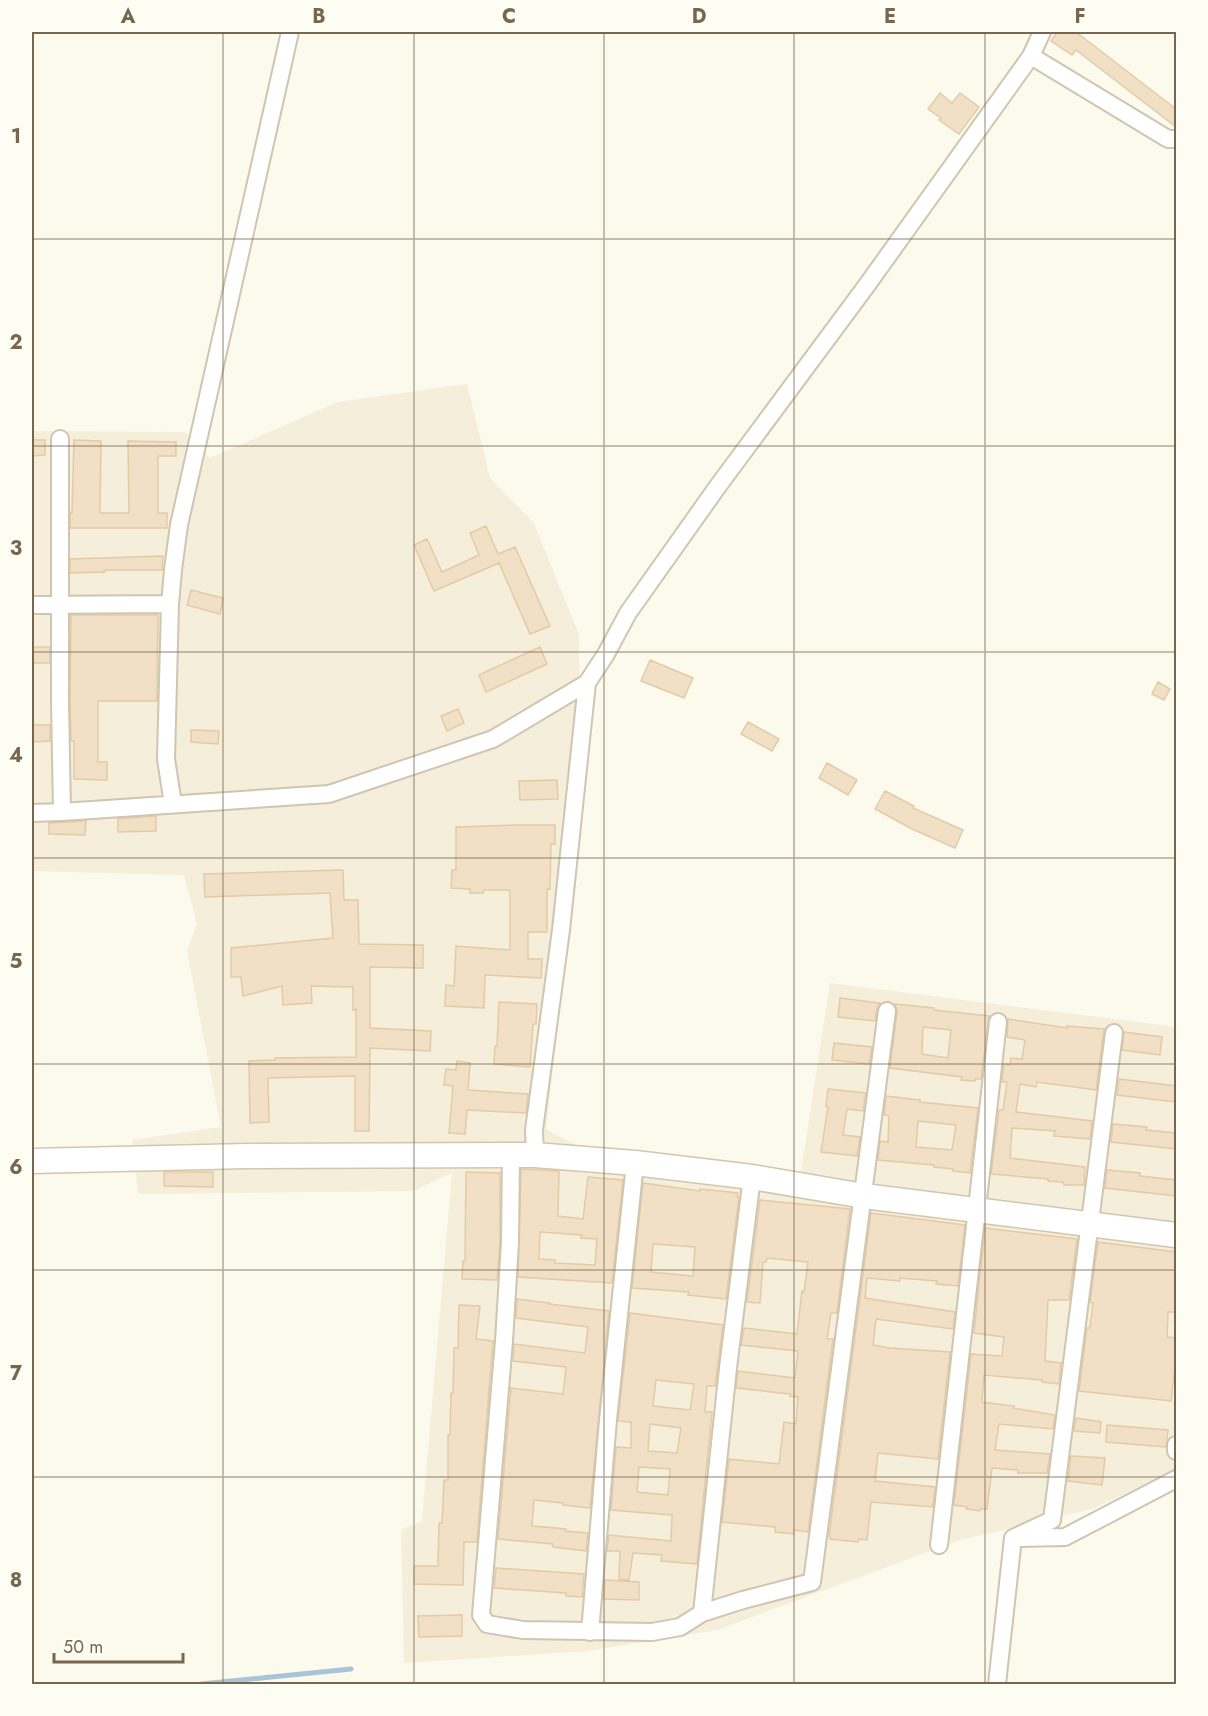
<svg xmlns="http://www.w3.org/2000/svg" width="1208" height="1716" font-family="Jost,sans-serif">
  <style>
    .residential { fill: #f4eedb }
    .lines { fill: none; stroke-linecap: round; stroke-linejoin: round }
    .stream { stroke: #a7c5d8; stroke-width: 5 }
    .building { fill: #f1e0c5; stroke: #e3cba5; stroke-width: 1.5; fill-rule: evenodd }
    .street-casing { stroke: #cfc5b1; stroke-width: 20 }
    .secondary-casing { stroke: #d2c6af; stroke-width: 27 }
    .street { stroke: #fff; stroke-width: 16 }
    .secondary { stroke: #fff; stroke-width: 24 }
    .grid { fill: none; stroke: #78674f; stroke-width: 1.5; stroke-opacity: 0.55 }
    .neatline { fill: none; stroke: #78674f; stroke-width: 2 }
    .grid-label { font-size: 20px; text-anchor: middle; font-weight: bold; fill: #78674f }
  </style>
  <rect width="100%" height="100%" fill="#fcfaec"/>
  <path class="residential" d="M467 384 490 478 534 523 579 635 581 827 546 1129 581 1148 801 1172 830 983 1176 1027V1470L1092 1509 960 1540 717 1630 588 1651 404 1663 401 1530 422 1521 452 1173 413 1191 138 1194 132 1140 221 1127 187 951 197 924 184 875 32 871V431L185 432 210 458 338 402Z"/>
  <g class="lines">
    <path class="stream" d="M201 1684 351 1669"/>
  </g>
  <path class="building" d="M1057 32H1076L1176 109V127L1076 50 1072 55 1051 41Z
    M940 93 952 103 960 93 979 107 959 134 939 120 941 118 928 109Z
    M32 440H45V455L32 456Z
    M74 440 101 441 100 513H129L128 441 176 442V456H158V513H167V528H70V513H72Z
    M486 526 498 554 515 547 550 626 530 634 499 563 434 591 414 545 427 539 442 572 479 555 470 533Z
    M163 556 162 570H104L105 572 70 573V559Z
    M191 590 223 598 220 614 187 605Z
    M71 615H158L157 701H98V762H107V780L74 779V741H71L70 702Z
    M32 647H50V663H32Z
    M540 647 547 664 486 692 479 675Z
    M650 660 693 678 684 698 641 681Z
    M1158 682 1170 689 1164 700 1152 694Z
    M458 709 464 723 447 731 441 716Z
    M748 722 779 739 772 751 741 734Z
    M32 725H50V741L32 742Z
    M191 730 219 731 218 744 191 742Z
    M827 763 857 780 848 795 819 778Z
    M557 780 558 799 520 800 519 781Z
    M885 791 914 806 913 808 963 830 955 848 912 829 875 809Z
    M156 816V831L118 832V819Z
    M86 821 85 835 49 834V823Z
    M518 825H555V844H551L550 889H547V932H528V959H542L541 978 485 975 484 1008 445 1006 446 985 454 986 456 946 510 950V890H484L483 893H470V889L451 888 452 870H456V827Z
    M343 870 344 900H358L359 944 423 945V968L370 967V1028L431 1031 430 1051 370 1048 369 1131H355V1076L268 1078 269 1122 250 1123 249 1061 275 1060V1058L356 1057V1009L353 1010V987L311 986 312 1003 283 1005 282 986 243 996 241 977H231V948L333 938 330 893 205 897 204 874Z
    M840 998 880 1003 877 1009 875 1021 838 1017Z
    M499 1002 537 1004 536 1024H533L530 1067 494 1064 495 1046H497Z
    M895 1004 934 1008V1010L989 1016 981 1079H975V1081L961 1080 962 1077 890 1068 897 1012ZM923 1027 951 1030 948 1058 922 1054Z
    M1008 1019 1067 1028V1026L1104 1029 1096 1090 1037 1082 1036 1087 1020 1084 1016 1112 1092 1121 1090 1139 1054 1136 1055 1131 1012 1128 1010 1158 1085 1167 1084 1185H1064L1063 1182 1048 1181V1179L991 1174 999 1110H1003L1007 1082H1002L1004 1064 1010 1065 1011 1058 1022 1059 1025 1040 1007 1037Z
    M1124 1032 1162 1037 1160 1055 1122 1050Z
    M834 1043 872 1047 869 1064 832 1060Z
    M457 1061 470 1063 468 1090 528 1094 526 1113 467 1110 465 1134 449 1133 453 1086 444 1085 446 1069 456 1070Z
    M1119 1079 1176 1086V1102L1117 1095Z
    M828 1089 866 1093 863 1111 847 1109 843 1135 860 1137 857 1156 821 1152 828 1107 826 1106Z
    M886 1096 920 1100V1102L978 1108 970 1173 953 1171V1169L934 1167V1165L878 1160 880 1141 888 1142 889 1116 884 1115ZM918 1121 956 1125 952 1150 916 1147Z
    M1113 1124 1147 1127 1146 1130 1176 1133V1149L1111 1142Z
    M521 1169 559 1171 558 1216 583 1219 588 1177 623 1180 612 1283 518 1277ZM540 1232 582 1235 581 1238 597 1239 595 1265 555 1263V1260L539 1259Z
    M1107 1170 1140 1173V1176L1176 1180V1196L1105 1188Z
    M164 1172H213V1187L164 1186Z
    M466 1172 500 1173V1242L497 1280 462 1279 463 1261H465Z
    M643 1183 700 1191V1189L738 1193 737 1197H739L726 1299 688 1295 689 1292 632 1288ZM653 1244 695 1247 693 1276 651 1272Z
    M760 1200 850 1209 837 1313H831L827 1339H833L808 1532 794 1530V1534L775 1532V1527L722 1522 729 1459 779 1464 784 1422 796 1424 798 1397 790 1396V1394L736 1388 738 1371 795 1378 798 1351 741 1345 744 1328 797 1334 802 1291 804 1292 808 1262 767 1258 766 1262H763L760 1303 747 1302Z
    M871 1213 965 1225 958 1286 936 1284 937 1281 900 1278V1281L867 1278 865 1298 955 1312 953 1329 876 1319 873 1345 890 1348 950 1352 938 1459 878 1453 875 1481 935 1487 933 1507 871 1502 867 1540 859 1539 858 1542 830 1539V1536H829Z
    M985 1228 1077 1239 1069 1300H1048L1045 1361 1061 1363 1059 1384 1042 1382V1380L984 1375 982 1402 1014 1406 1013 1408 1055 1415 1053 1429 999 1424 995 1450 1050 1454 1047 1473H1018V1470L992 1468 987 1509H980V1511L966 1509 967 1507 954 1505 971 1354 1002 1356 1004 1337 974 1333Z
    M1098 1242 1176 1252V1312H1168L1167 1337 1176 1338V1359L1171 1401 1079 1391 1087 1328H1090L1093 1303 1090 1302Z
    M517 1299 550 1303 549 1304 609 1311 590 1508 563 1505V1503L534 1500 532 1526 566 1529 565 1531 588 1533 586 1551 553 1547V1544L498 1539 511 1388 563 1394 566 1367 513 1361 514 1344 585 1353 588 1327 516 1318Z
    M459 1305 480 1306 476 1339 493 1341 477 1542H464L463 1585 414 1584V1566H438L439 1523H442L444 1480H448V1435H450L451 1393H453L454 1348H458Z
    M630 1313 723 1325 715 1386H707L705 1412H712L697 1564 661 1561 662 1555 633 1553 629 1580 619 1579 620 1551H607L609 1535 671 1541 672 1515 611 1510 616 1447 631 1448V1422L618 1421ZM656 1380 694 1384 690 1410 653 1406ZM650 1424 681 1428 677 1453 648 1451ZM639 1467 670 1469 668 1495 637 1492Z
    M1076 1418 1101 1422 1100 1433 1074 1431Z
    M1107 1425 1168 1430 1166 1447 1106 1442Z
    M1071 1456 1105 1458 1102 1485 1068 1481Z
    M496 1568 584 1574 582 1597 566 1596V1593L494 1588Z
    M605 1580 639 1582V1600L603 1599Z
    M462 1615V1636L419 1637 418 1616Z"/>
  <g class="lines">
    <g class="street-casing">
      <path id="street" d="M1031 56 1168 139H1176
        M60 439V702L62 812
        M32 605 170 604
        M173 804 166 759 170 604 173 570 179 525 290 32
        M32 813 62 812 329 794 493 739 587 683
        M511 1154 510 1242 504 1341 481 1615 487 1624 523 1630 652 1632 680 1627 702 1613 743 1600 812 1582 887 1011
        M535 1155 534 1130 561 930 587 683 606 654 628 613 718 486 867 285 1031 56 1042 32
        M1176 1451V1445
        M1013 1538 1052 1520 1114 1033
        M1018 1538 1065 1537 1176 1479
        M939 1545 998 1022
        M702 1613 728 1368 752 1177
        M590 1632 608 1420 635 1163
        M997 1684 1013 1538"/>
    </g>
    <g class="secondary-casing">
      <path id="secondary" d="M32 1161 247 1156 535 1155 635 1163 752 1177 864 1196 1176 1235"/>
    </g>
    <use href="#street" class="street"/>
    <use href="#secondary" class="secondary"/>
  </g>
  <path class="grid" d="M223 32V1684M414 32V1684M604 32V1684M794 32V1684M985 32V1684M32 239H1176M32 446H1176M32 652H1176M32 858H1176M32 1064H1176M32 1270H1176M32 1477H1176"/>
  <rect width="1208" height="1716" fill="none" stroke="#fefdf3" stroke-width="66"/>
  <path d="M54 1653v9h129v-9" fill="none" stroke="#78674f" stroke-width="3"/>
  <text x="63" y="1653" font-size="18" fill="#78674f" stroke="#fefdf3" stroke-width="4.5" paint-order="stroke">50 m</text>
  <rect x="33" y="33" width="1142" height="1650" class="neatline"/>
  <g class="grid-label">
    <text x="128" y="23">A</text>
    <text x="319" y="23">B</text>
    <text x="509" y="23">C</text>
    <text x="699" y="23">D</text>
    <text x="890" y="23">E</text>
    <text x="1080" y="23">F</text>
    <text x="16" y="143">1</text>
    <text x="16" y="349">2</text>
    <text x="16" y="555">3</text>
    <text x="16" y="762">4</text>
    <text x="16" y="968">5</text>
    <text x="16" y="1174">6</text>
    <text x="16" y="1380">7</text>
    <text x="16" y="1587">8</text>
  </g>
</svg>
